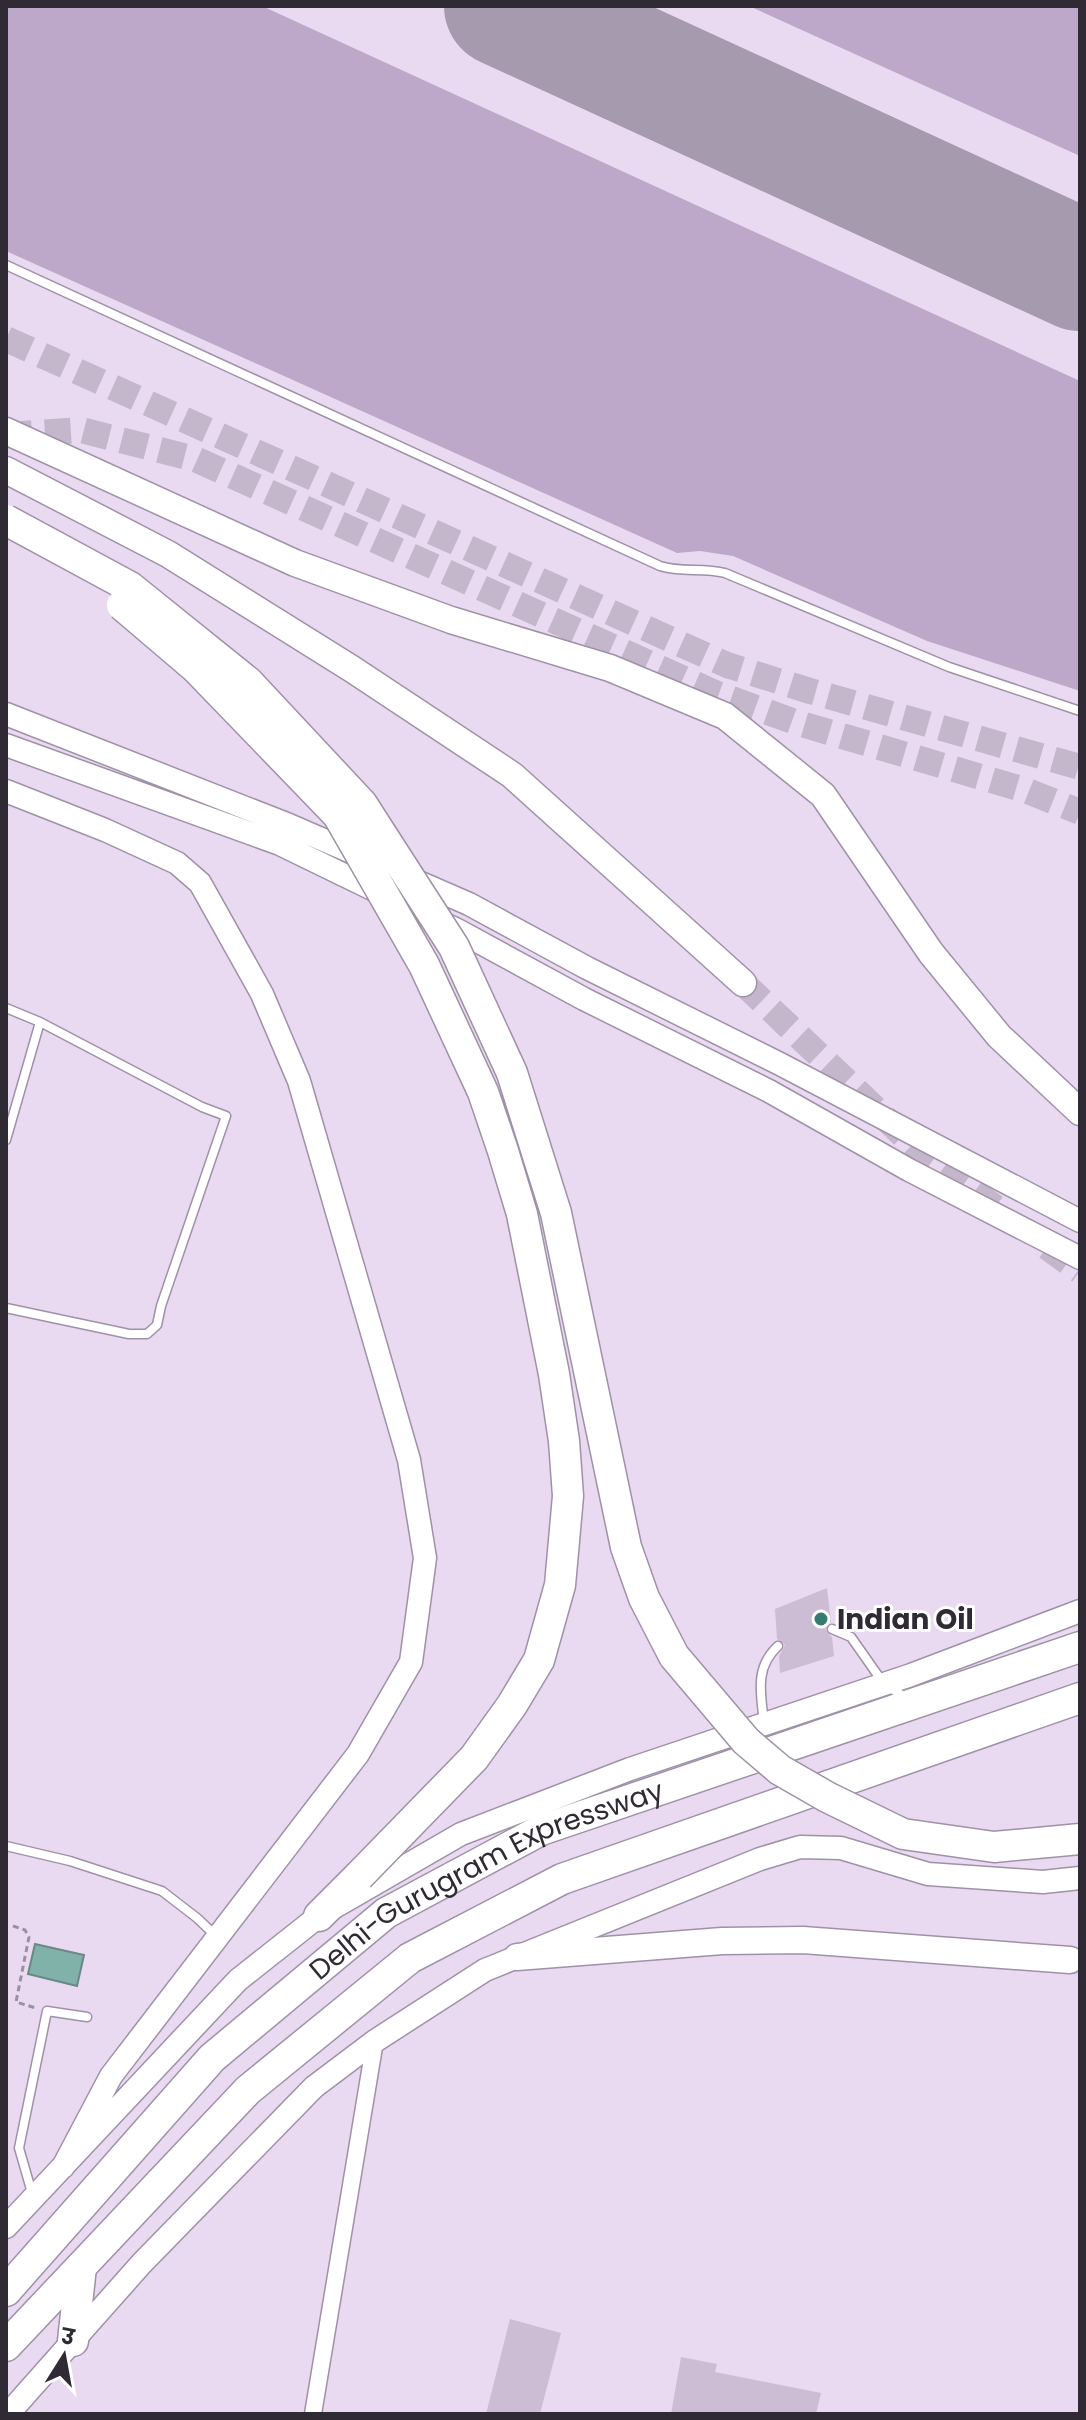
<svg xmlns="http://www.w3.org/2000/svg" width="1086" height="2420" font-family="Poppins,'Noto Sans Devanagari',sans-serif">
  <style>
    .green { fill: #bda8ca }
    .water { fill: #80b2a9; stroke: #688986; stroke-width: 2 }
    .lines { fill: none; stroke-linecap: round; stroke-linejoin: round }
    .runway { stroke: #a69bae; stroke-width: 122 }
    .building { fill: #ccbdd5 }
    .trunk-tunnel { stroke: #c4b7cc; stroke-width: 26; stroke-dasharray: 26 13; stroke-linecap: butt }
    .service-casing { stroke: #9f91a8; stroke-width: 11 }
    .minor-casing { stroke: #9f91a8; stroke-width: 19 }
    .secondary-casing { stroke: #9f91a8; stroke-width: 25 }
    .trunk-casing { stroke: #9f91a8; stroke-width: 29 }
    .motorway-casing { stroke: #9f91a8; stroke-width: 33 }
    .path { stroke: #9b90a2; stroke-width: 3; stroke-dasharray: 6 4; stroke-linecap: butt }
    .service { stroke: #fff; stroke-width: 8 }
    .minor { stroke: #fff; stroke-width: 16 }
    .secondary { stroke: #fff; stroke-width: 22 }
    .trunk { stroke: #fff; stroke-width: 26 }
    .motorway { stroke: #fff; stroke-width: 30 }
    .motorway-bridge-casing { stroke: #9f91a8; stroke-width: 33; stroke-linecap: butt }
    .motorway-bridge { stroke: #fff; stroke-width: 30 }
    .poi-dot { fill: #357b70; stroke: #fff; stroke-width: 3 }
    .labels { text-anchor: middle; stroke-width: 6; stroke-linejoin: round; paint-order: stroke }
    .poi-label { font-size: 28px; font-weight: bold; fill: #2f2a33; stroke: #fff; text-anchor: start }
    .street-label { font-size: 28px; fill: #2f2a33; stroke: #fff }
  </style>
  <rect width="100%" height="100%" fill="#e9daf2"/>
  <path class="green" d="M6 6H262L1080 381V691L927 641 733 556 700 551 677 553 6 251Z
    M749 6H1080V156Z"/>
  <path class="water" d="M35 1944 84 1955 77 1986 28 1974Z"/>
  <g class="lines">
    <path class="runway" d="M505 6 1080 270"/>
  </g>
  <path class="building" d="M827 1588 831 1622 825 1629 832 1637 834 1656 780 1673 779 1656 785 1645 777 1639 775 1609Z
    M510 2319 561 2333 540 2414H486Z
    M681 2357 717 2364 715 2372 821 2393 816 2414H671Z"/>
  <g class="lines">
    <path class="trunk-tunnel" d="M6 339 727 665 810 691 1080 767
      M6 435 81 430 195 459 715 693 798 723 1025 790 1080 812
      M743 983 923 1154 997 1209
      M1047 1247 1080 1271"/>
    <g class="service-casing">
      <path id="service" d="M6 265 660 566C682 573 703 567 725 573L949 667 1080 711
        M6 1008 40 1022 202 1107 226 1116 161 1306 157 1325 147 1334H129L6 1308
        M6 1140 40 1022
        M832 1629 851 1637 884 1684 908 1699
        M764 1723C761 1694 754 1668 778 1646
        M6 1846 70 1861 162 1891 197 1918 215 1935
        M32 2193 19 2148 47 2011 87 2017"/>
    </g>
    <g class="minor-casing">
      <path id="minor" d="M313 2414 375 2041"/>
    </g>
    <g class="secondary-casing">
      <path id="secondary" d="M6 714 289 825 365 858
        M6 745 280 844 459 931 584 999 769 1091 909 1170 1080 1258
        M6 791 105 830 177 863 200 883 262 994 299 1081 409 1460 425 1558 411 1662 358 1754 111 2076 63 2167
        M407 877 469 904 587 968 780 1064 1080 1221
        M6 2227 238 1980 319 1916 461 1834 630 1769 911 1675 1080 1611
        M8 2414 142 2263 314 2087 375 2041 485 1970 760 1859 800 1847 841 1848 928 1874 1043 1882 1080 1878"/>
    </g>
    <g class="trunk-casing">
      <path id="trunk" d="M6 431 295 563 451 620 610 668 725 716 823 795 931 953 999 1036 1080 1112
        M6 470 168 554 352 669 512 775 743 983
        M517 1957 722 1941 803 1940 1070 1960"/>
    </g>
    <g class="motorway-casing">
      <g id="motorway">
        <path d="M319 1916 359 1876"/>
        <path id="s1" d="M6 2291 212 2058 386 1913 541 1830 1080 1647"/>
        <path d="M73 2341 81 2267"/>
        <path d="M6 2346 248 2090 410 1958 562 1879 1080 1698"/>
      </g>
    </g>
    <path class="path" d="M13 1926 25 1930 29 1937 16 2002 36 2008"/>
    <use href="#service" class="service"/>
    <use href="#minor" class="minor"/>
    <use href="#secondary" class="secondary"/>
    <use href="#trunk" class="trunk"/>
    <use href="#motorway" class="motorway"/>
    <g class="motorway-bridge-casing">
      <path id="motorway-bridge" d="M6 520 130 587 248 682 362 804 454 947 512 1073 556 1213 626 1547 644 1598 674 1656 746 1741 780 1770 827 1797 903 1834 994 1847 1080 1839
        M122 605 196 668 338 815 424 965 483 1092 503 1151 522 1214 554 1374 564 1441 568 1496 560 1585 539 1660 512 1705 474 1758 359 1876"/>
    </g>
    <use href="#motorway-bridge" class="motorway-bridge"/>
  </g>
  <circle class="poi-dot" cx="821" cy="1619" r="8"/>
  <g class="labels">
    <g class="poi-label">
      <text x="837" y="1629">Indian Oil</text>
    </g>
    <g class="street-label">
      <text dy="10" stroke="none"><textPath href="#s1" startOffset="642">Delhi-Gurugram Expressway</textPath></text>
    </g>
  </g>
  <rect width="1086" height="2420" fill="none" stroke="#2f2a33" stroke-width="16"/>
  <g transform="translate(64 2356) rotate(11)" stroke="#ffffff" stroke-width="6" paint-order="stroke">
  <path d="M0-6L14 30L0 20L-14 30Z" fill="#2f2a33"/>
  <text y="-12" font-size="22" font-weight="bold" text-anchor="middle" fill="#2f2a33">उ</text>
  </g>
</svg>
